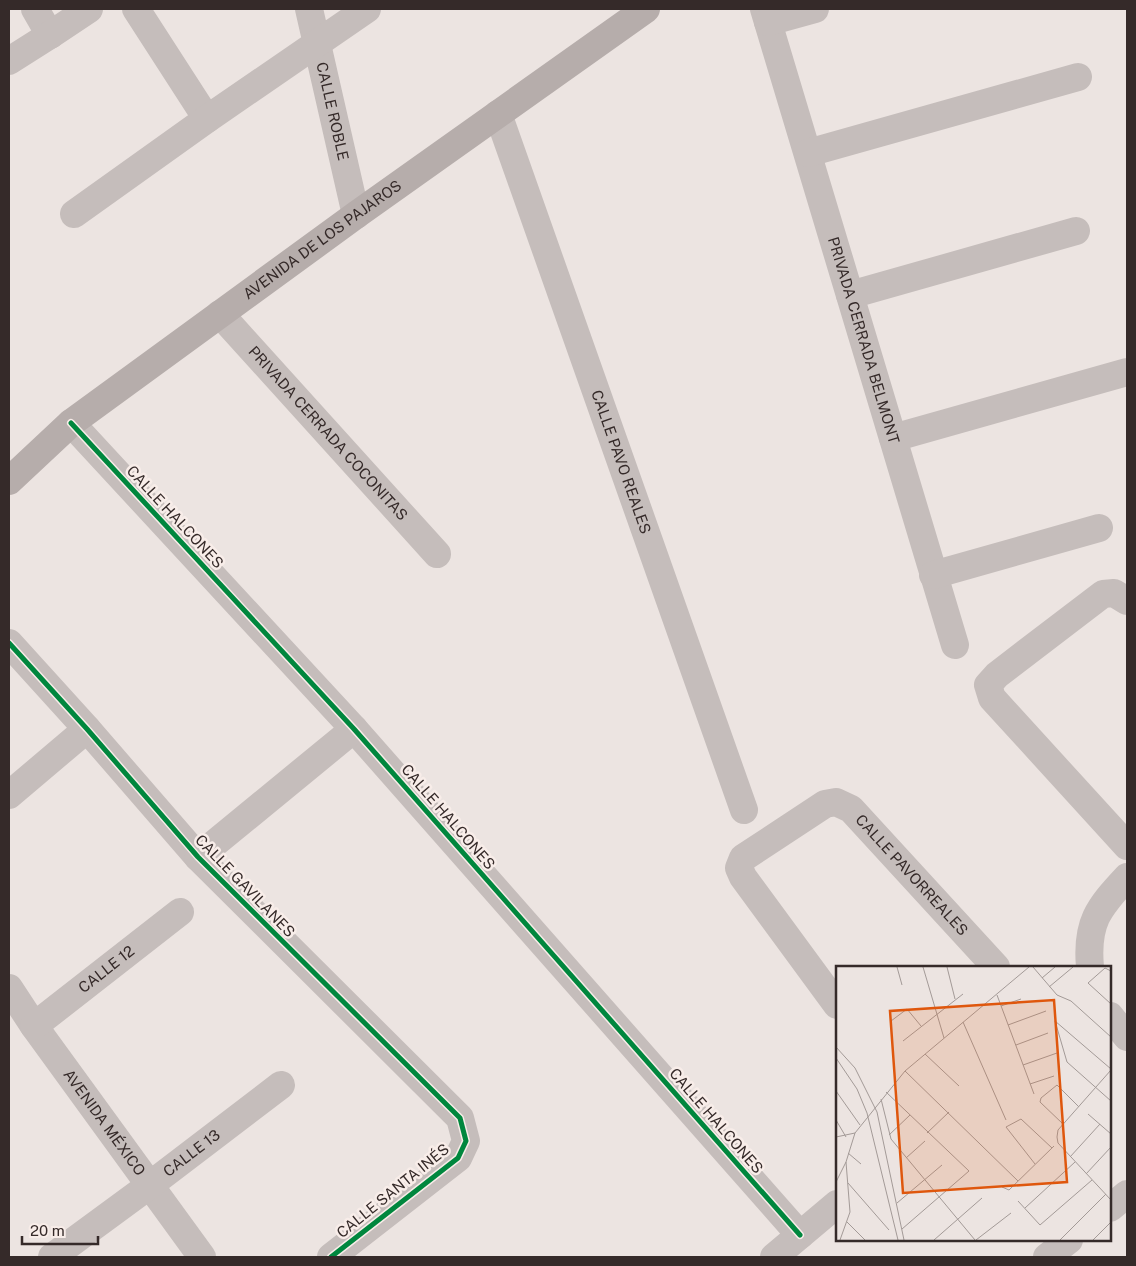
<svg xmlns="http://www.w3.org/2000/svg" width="1136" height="1266" font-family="'Public Sans',sans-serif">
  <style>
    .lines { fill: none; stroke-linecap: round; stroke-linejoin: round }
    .minor { stroke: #c5bdbb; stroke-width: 28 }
    .secondary { stroke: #b6adab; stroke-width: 28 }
    .cycleway-casing { stroke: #f8ede9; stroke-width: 8 }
    .cycleway { stroke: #00873e; stroke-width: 5 }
    .labels { text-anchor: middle; stroke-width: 5; stroke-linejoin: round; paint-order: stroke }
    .street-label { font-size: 15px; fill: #352a29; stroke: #f8ede9 }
    .inset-road { fill: none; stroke: #a39a97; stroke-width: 1 }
    .view { fill: #df570d; fill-opacity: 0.15; stroke: #df570d; stroke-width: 2.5 }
    .inset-edge { fill: none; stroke: #352a29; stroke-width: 2.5 }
  </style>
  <rect width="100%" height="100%" fill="#ece4e1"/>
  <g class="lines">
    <g class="minor">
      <path d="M35 9 50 35"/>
      <path d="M136 9 207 119"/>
      <path id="s1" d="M309 9 356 215"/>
      <path id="s2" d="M764 9 955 645"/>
      <path d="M768 22 815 9"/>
      <path d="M9 61 50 35 89 9"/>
      <path id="s3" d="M498 114 744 810"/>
      <path d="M808 153 1078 77"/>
      <path d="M74 214 207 119 367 9"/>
      <path d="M850 295 1076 231"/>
      <path id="s4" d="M220 314 437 554"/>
      <path d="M71 423 354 729 800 1235"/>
      <path d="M893 438 1127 372"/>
      <path d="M933 575 1099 528"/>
      <path d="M1127 601 1114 593 1103 594 997 675 988 685 992 698 1127 846"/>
      <path d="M9 643 87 729 198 857 460 1118 466 1141 458 1158 331 1257"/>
      <path d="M9 795 87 729"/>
      <path d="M198 857 354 729"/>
      <path d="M1090 967C1086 923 1098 908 1127 877"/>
      <path id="s5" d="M9 988 34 1026 202 1257"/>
      <path id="s6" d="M837 1005 743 877 739 868 743 858 825 804 836 802 851 809 996 967"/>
      <path d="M1110 1016 1127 1037"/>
      <path id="s7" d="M34 1026 180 912"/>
      <path d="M1110 1208 1127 1194"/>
      <path id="s8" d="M52 1257 150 1185 281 1085"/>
      <path d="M774 1257 837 1204"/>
      <path d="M1047 1257 1069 1240"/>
    </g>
    <path class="secondary" id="s9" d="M9 481 71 423 356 215 646 9"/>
    <g class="cycleway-casing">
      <path id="cycleway" d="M71 423 354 729 800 1235
        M9 643 87 729 198 857 460 1118 466 1141 458 1158 331 1257"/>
    </g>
    <use href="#cycleway" class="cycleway"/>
  </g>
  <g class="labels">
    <g class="street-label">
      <text dy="5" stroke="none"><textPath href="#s1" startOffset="105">CALLE ROBLE</textPath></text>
      <text dy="5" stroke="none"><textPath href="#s9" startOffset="396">AVENIDA DE LOS PAJAROS</textPath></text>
      <text dy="5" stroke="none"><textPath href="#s2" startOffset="346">PRIVADA CERRADA BELMONT</textPath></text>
      <text dy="5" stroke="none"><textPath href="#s4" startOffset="161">PRIVADA CERRADA COCONITAS</textPath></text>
      <text dy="5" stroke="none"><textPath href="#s3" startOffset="369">CALLE PAVO REALES</textPath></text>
      <text transform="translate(175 517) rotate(47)" y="5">CALLE HALCONES</text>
      <text transform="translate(448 817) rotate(49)" y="5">CALLE HALCONES</text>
      <text dy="5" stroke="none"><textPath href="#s6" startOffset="395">CALLE PAVORREALES</textPath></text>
      <text transform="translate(245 886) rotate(46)" y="5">CALLE GAVILANES</text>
      <text dy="5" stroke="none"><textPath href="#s7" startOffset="92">CALLE 12</textPath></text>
      <text transform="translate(716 1121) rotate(49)" y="5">CALLE HALCONES</text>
      <text dy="5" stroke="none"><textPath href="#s5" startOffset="165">AVENIDA MÉXICO</textPath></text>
      <text dy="5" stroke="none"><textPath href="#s8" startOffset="174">CALLE 13</textPath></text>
      <text transform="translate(393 1191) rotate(-39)" y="5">CALLE SANTA INÉS</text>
    </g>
  </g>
  <g transform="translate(836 966)">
    <rect width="275" height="275" fill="#ece4e1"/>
    <path class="inset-road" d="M61 1 66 19M87 1 108 72M111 1 119 33M197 1 221 29 235 35 275 71M275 5 269 2 252 17 275 38M206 12 219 1M213 21 237 1M161 29 198 128M165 40 185 33M55 55 71 43 85 60M219 55 231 96 275 135M219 55 275 103M127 56 170 154M172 59 210 45M67 75 127 28M180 79 212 67M0 81 19 102 41 146 68 274M89 88 123 120M0 92 21 123 31 147 62 274M187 99 221 87M275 104 222 164 221 171 222 177 275 234M69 105 182 215M194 118 218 110M0 125 24 159M50 126 133 205 66 263M45 133 55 173 139 274M252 148 275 168M0 154 10 171M227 158 204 136 205 132 221 119 243 141M91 167 113 146M53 169 74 149M0 171 19 167M12 187 25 198M234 191 264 158M70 192 89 175M199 198 170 161 185 153 216 182M250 208 275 181M0 216 10 196M12 217 53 264M166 221 173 224 218 180M182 235 204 259 256 214M61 237 106 199M189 242 239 196M11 256 29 274M4 274 14 246 10 196 19 167 69 105 193 1M98 274 146 232M140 274 175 247M224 274 270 228M257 274 275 256"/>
    <path class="view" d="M218 34 231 216 67 227 54 45Z"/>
    <rect width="275" height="275" class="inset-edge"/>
  </g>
  <rect width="1136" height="1266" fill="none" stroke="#352a29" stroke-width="20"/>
  <path d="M22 1236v8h76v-8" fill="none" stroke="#352a29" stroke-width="2.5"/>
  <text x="30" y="1236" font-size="15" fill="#352a29" stroke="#f8ede9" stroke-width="4" paint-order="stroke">20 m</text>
</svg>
